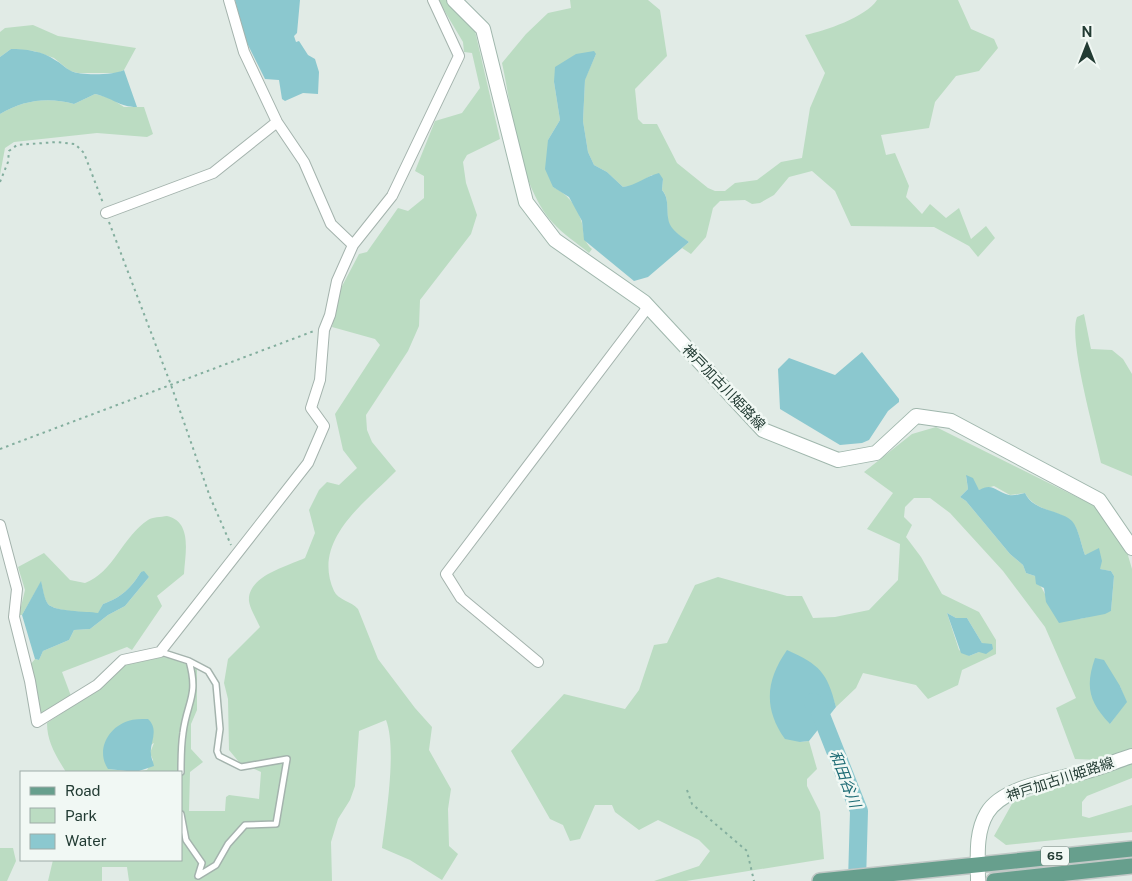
<svg xmlns="http://www.w3.org/2000/svg" width="1132" height="881" font-family="'Public Sans','Noto Sans JP',sans-serif">
  <style>
    .green { fill: #bbdcc2; fill-rule: evenodd }
    .water { fill: #8bc8cf }
    .lines { fill: none; stroke-linecap: round; stroke-linejoin: round }
    .river { stroke: #8bc8cf; stroke-width: 18 }
    .lane-casing { stroke: #a4b3ad; stroke-width: 8 }
    .street-casing { stroke: #a4b3ad; stroke-width: 12 }
    .secondary-casing { stroke: #a0b7ad; stroke-width: 16 }
    .primary-casing { stroke: #c1c8c6; stroke-width: 18 }
    .path { stroke: #83ae9e; stroke-width: 2; stroke-dasharray: 2.5 4; stroke-linecap: butt }
    .lane { stroke: #fff; stroke-width: 5 }
    .street { stroke: #fff; stroke-width: 10 }
    .secondary { stroke: #fff; stroke-width: 14 }
    .primary { stroke: #679f8d; stroke-width: 15 }
    .labels { text-anchor: middle; stroke-width: 5; stroke-linejoin: round; paint-order: stroke }
    .shield { fill: #f1f8f4; stroke: #60746d; stroke-width: 1 }
    .shield-label { font-size: 12px; font-weight: bold; fill: #223b33 }
    .street-label { font-size: 14px; fill: #223b33; stroke: #f1f8f4 }
    .water-label { font-size: 15px; font-style: italic; fill: #1e6c75; stroke: #f1f8f4 }
  </style>
  <rect width="100%" height="100%" fill="#e1ebe6"/>
  <path class="green" d="M438 0H446L475 31 500 139 467 155 463 162 466 183 477 215 471 234 420 300 419 326 408 351 366 415 367 430 372 442 396 471C365 503 311 540 334 591 338 600 351 601 358 609L378 659 415 708 432 727 429 750 451 789 448 809 449 846 458 854 442 880 410 860 382 848C386 816 397 748 386 720L359 731 355 786 350 800 338 819 331 842 332 881H129L127 867H102V881H48L53 860H181V772H136L147 770 153 760 150 753 154 743 108 769 135 772H66C56 756 47 742 47 723L103 686 124 665 163 657 182 660 197 667V710L191 724V749L203 762 190 772 189 811H225L226 797 229 795 259 799 261 772 239 762 229 750 228 699 224 683 228 659 260 627C257 620 250 609 249 601 247 576 288 566 305 558L315 533 309 510 319 490 327 482 339 485 357 468 343 450 335 414 380 345 375 339 332 327 340 290 359 254 367 252 398 208 408 211 424 198V176L415 171 435 121 462 113 480 88 472 53 464 52 463 42Z
    M570 0H648L660 10 667 56 635 89 638 119 643 124H657L677 163 708 188 715 191H725L735 183 757 180 781 162 802 158 810 108 825 73 805 35C825 31 866 17 877 0H958L971 29 994 39 998 48 979 71 956 76 935 102 929 128 881 135 886 155 895 153 909 186 906 197 922 214 930 204 946 218 959 208 971 239 986 226 995 238 978 257 969 246 934 227 851 226 835 191 812 171 789 177 774 195 760 203 752 204 745 200 720 201 713 208 706 237 691 254 682 248 689 242C683 238 677 234 672 229 663 217 672 201 662 190L663 179 652 175 635 185 623 187 607 172 594 165 588 152 583 121 585 79 596 54 554 82 560 120 548 140 553 187C567 194 576 204 581 220 585 231 581 239 592 249L589 253C577 243 563 234 553 223 518 184 513 113 502 63L526 34 548 13 571 8Z
    M33 25 58 36 136 48 124 70 117 73H78L70 71 54 58 34 51 11 49 0 57V32L5 28Z
    M95 94 110 98 124 107H144L153 134 147 137 97 133 14 142 5 148 0 175V114C24 100 48 97 74 104Z
    M1084 314 1091 349 1112 350 1123 359 1132 374V476L1101 463C1095 433 1068 340 1077 317Z
    M936 427 1097 507 1127 552 1132 569V748L1100 760 1075 759 1056 708 1076 698 1045 627 1003 571 950 513 930 498H914L905 507 904 517 912 525 906 537 921 557 942 594 979 612 996 640V654L962 670 958 685 928 699 916 685 863 673 856 688 836 707C829 682 812 660 787 651L800 742 809 741 817 769 807 779V786L820 812 824 859 686 881H654L699 866 710 851 699 840 658 820 639 830 615 812 612 805H595L580 839 570 841 563 825 550 819 511 751 564 694 625 709 639 690 654 645 667 643 695 585 718 577 787 596H802L813 618 835 617 869 610 898 580 900 544 867 529 893 493 864 472 912 434ZM966 476 979 490 994 486 1010 495 1025 493C1035 512 1060 510 1072 522 1079 529 1081 545 1085 555L1090 553 1099 569 1111 571 1114 576 1111 611 1080 619 1045 594 1035 576 1026 573 1023 565 1010 554 966 501 960 497 968 489ZM947 613 956 618H967L982 643 986 645 979 652 969 656 959 650ZM1120 686 1126 702 1110 724Z
    M167 516C193 522 185 554 184 574L157 596 162 606 132 650 127 647 62 672 71 696 41 718C37 700 37 681 30 665L35 659 39 660 43 651 69 640 74 630 90 629 108 615 125 606 149 577 141 572C130 589 122 597 103 604L98 614C85 611 51 613 46 601 43 595 43 588 41 582L22 615H19L25 590 18 567 44 553 70 580 85 583C113 573 123 536 148 520 152 517 161 517 167 516Z
    M1132 763V778L1087 796 1082 802V816L1089 818 1132 805V832L1006 845 994 836 1013 802Z
    M0 848H13L16 861 7 881H0Z"/>
  <path class="water" d="M235 0H300L297 33 294 36 296 42 299 41 308 55 315 59 319 72 318 94 303 93 285 101 282 99 279 80 265 79 245 39Z
    M11 49C25 49 43 51 55 60 61 63 65 68 71 71 81 76 115 75 124 70L137 107C119 107 113 98 95 94L74 104C48 97 24 100 0 114V57Z
    M594 51 596 54 585 80 583 121 588 152 594 165 607 172 623 187C637 185 646 176 659 173L663 179 662 190C672 201 663 218 673 229 677 234 684 238 689 242L648 277 634 281 584 240 582 221 569 197 553 187 545 169 548 140 560 120 554 82 555 67 576 54Z
    M862 352 899 399V402L888 411 869 440 862 443 840 445 780 409 778 369 789 358 835 375Z
    M966 475 973 478 979 490C993 482 996 492 1009 495 1014 496 1020 494 1025 493 1034 512 1059 509 1072 521 1079 529 1081 545 1085 555L1099 548 1102 561 1100 569 1111 571 1114 576 1111 611 1105 614 1059 623 1046 602 1044 588 1036 584 1035 576 1026 573 1023 565 1010 554 966 501 960 497 968 489Z
    M144 571 149 577 125 606 108 615 90 629 74 630 69 640 43 651 39 660 35 659 22 615 41 581C43 588 44 599 48 604 55 612 86 611 98 613L103 604C122 597 130 589 141 572Z
    M947 613 956 618H967L982 643 992 644 993 649 986 654 979 652 969 656 961 653Z
    M787 650C820 665 827 672 836 707L809 741 800 742 785 739C763 708 766 680 787 650Z
    M1095 658 1104 660 1120 686 1127 702 1110 724C1089 702 1085 687 1095 658Z
    M148 719C160 730 149 744 151 754 151 758 153 761 154 766L136 772 108 769C96 751 107 728 128 721 134 719 141 719 148 719Z"/>
  <g class="lines">
    <path class="river" d="M813 702 819 710 859 811 857 881"/>
    <g class="lane-casing">
      <path id="lane" d="M161 652 189 661C199 696 187 701 183 733 181 746 181 759 181 772
        M181 814 186 840 202 863 198 876 216 865 228 844 245 825 276 824 287 759 241 767 219 756 217 751 220 729 216 684 208 671 189 661"/>
    </g>
    <g class="street-casing">
      <path id="street" d="M106 213 213 173 277 122
        M353 245 392 196 459 56 433 0
        M0 525 17 589 14 617 30 681 37 722 97 685 123 660 160 652 308 463 324 426 311 408 320 380 324 330 330 315 337 281 353 245 331 224 304 162 277 122 244 52 229 0
        M538 662 461 598 446 574 648 307"/>
    </g>
    <g class="secondary-casing">
      <path id="secondary" d="M454 0 483 29 526 202 555 240 644 302 763 430 838 460 876 453 916 416 951 421 1099 500 1132 548
        M978 881C978 858 975 833 987 813 1003 786 1056 780 1084 772 1100 768 1116 761 1132 756"/>
    </g>
    <g class="primary-casing">
      <path id="primary" d="M820 881 1132 849
        M994 881 1132 866"/>
    </g>
    <path class="path" d="M0 182 8 162 9 151 17 145 57 142 75 144 84 153 103 203
      M109 222 171 385 210 497 231 545
      M0 449 314 331
      M687 790 692 804 747 851 754 881"/>
    <use href="#lane" class="lane"/>
    <use href="#street" class="street"/>
    <use href="#secondary" class="secondary"/>
    <use href="#primary" class="primary"/>
  </g>
  <g class="labels">
    <rect class="shield" x="1041" y="846.5" width="28" height="19" rx="4"/>
    <g class="shield-label">
      <text x="1055" y="860">65</text>
    </g>
    <g class="street-label">
      <text transform="translate(724 387) rotate(46)" y="5">神戸加古川姫路線</text>
      <text transform="translate(1060 779) rotate(-18)" y="5">神戸加古川姫路線</text>
    </g>
    <g class="water-label">
      <text transform="translate(845 779) rotate(69)" y="5">和田谷川</text>
    </g>
  </g>
  <rect x="20" y="771" width="162" height="90" fill="#f1f8f4" stroke="#9eaca7"/>
  <rect x="30" y="787" width="25" height="8" fill="#679f8d" stroke="#9eaca7"/>
  <text x="65" y="796" font-size="15" fill="#223b33">Road</text>
  <rect x="30" y="808" width="25" height="15" fill="#bbdcc2" stroke="#9eaca7"/>
  <text x="65" y="821" font-size="15" fill="#223b33">Park</text>
  <rect x="30" y="834" width="25" height="15" fill="#8bc8cf" stroke="#9eaca7"/>
  <text x="65" y="846" font-size="15" fill="#223b33">Water</text>
  <g transform="translate(1087 45)" stroke="#f1f8f4" stroke-width="4" paint-order="stroke">
  <path d="M0-4L9 19L0 12L-9 19Z" fill="#223b33"/>
  <text y="-8" font-size="14" font-weight="bold" text-anchor="middle" fill="#223b33">N</text>
  </g>
</svg>
